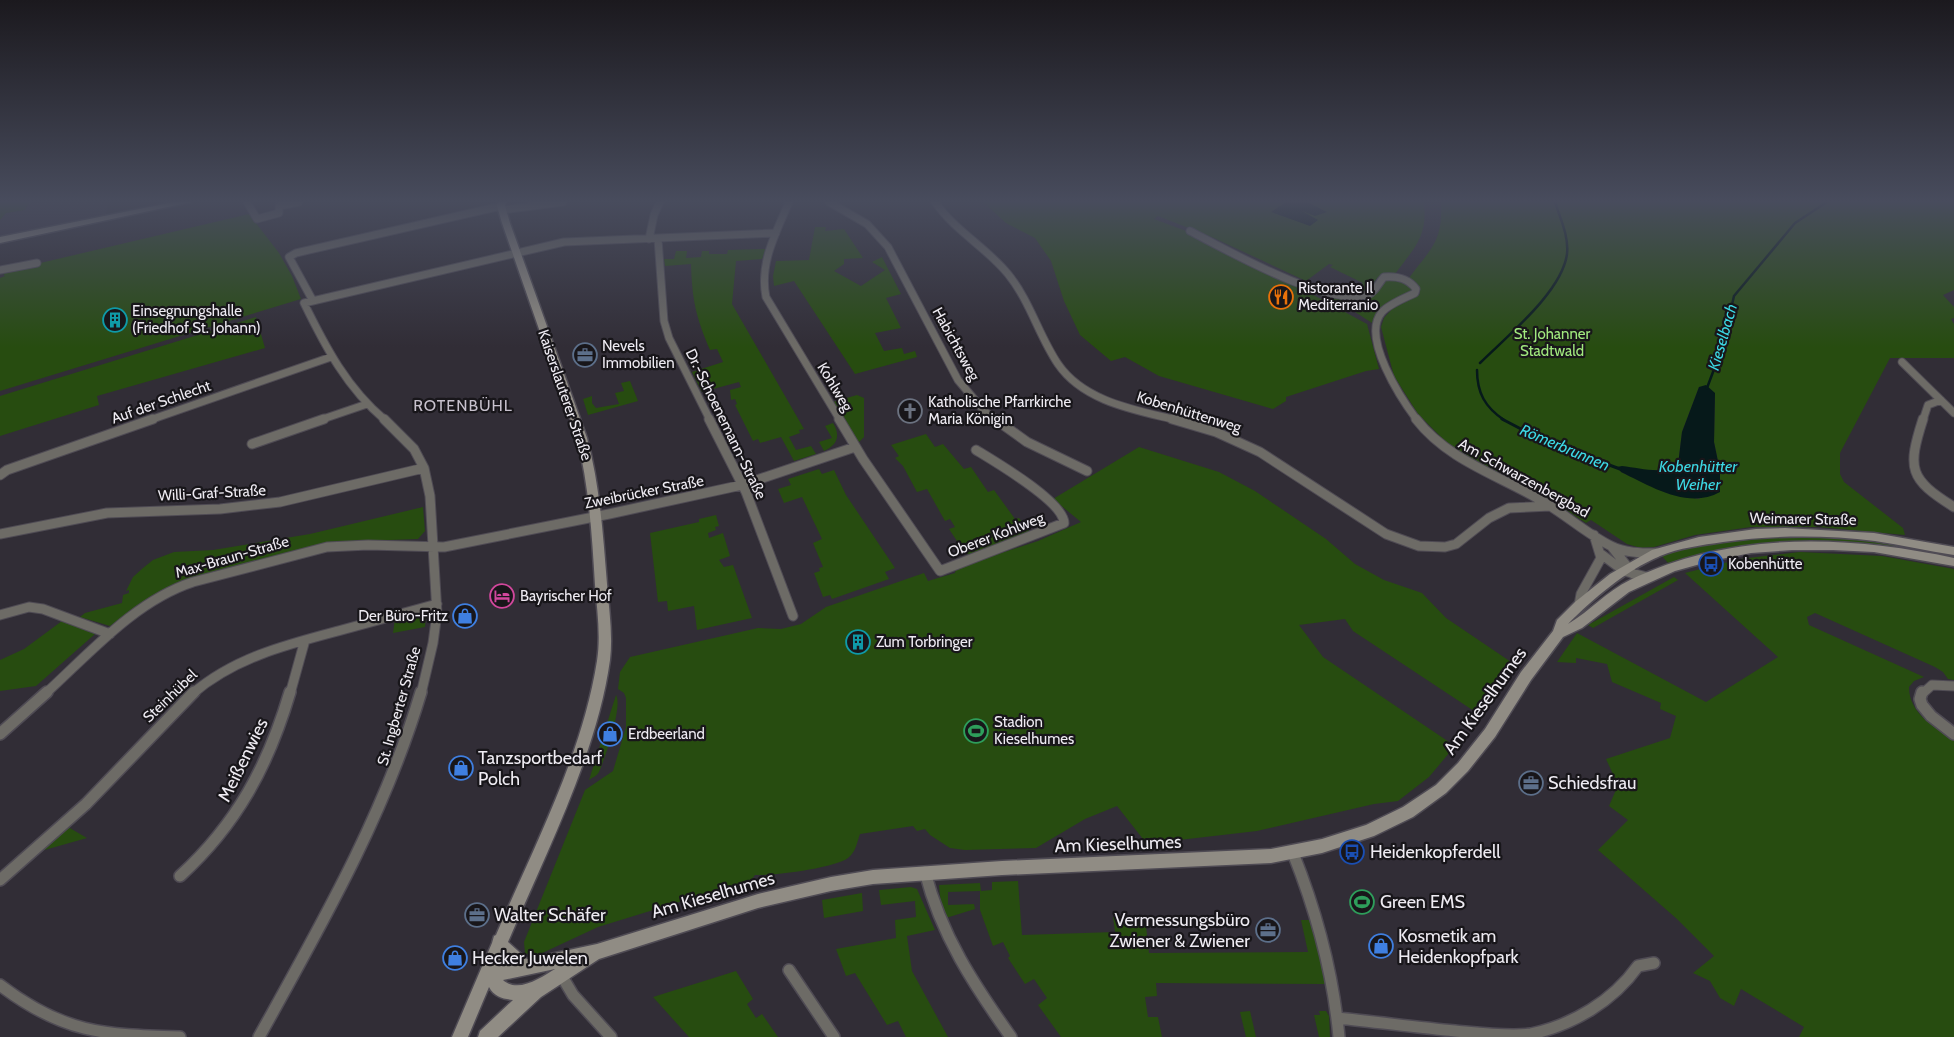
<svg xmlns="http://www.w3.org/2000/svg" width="1954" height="1037" font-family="Cabin,sans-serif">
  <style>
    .built { fill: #3a3343 }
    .green { fill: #274c10; fill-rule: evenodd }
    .water { fill: #06191a }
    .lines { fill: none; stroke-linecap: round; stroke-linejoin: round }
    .stream-far1 { stroke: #06191a; stroke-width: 2.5 }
    .stream { stroke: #06191a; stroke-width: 3 }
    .street-far2-casing { stroke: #4f4b54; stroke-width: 9 }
    .street-far1-casing { stroke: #4f4b54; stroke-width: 11 }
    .street-casing { stroke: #4f4b54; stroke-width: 14 }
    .secondary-casing { stroke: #4f4b54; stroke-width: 3 }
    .street-far2 { stroke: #6d6b66; stroke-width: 7 }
    .street-far1 { stroke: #6d6b66; stroke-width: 9 }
    .street { stroke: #6d6b66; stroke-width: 11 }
    .secondary { fill: #908c84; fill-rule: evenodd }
    .labels { text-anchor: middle; stroke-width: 4.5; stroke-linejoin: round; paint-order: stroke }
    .poi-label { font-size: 15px; fill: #eeebf2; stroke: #18161a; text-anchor: start }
    .park-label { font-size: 15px; fill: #a1e97e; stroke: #18161a }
    .street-label { font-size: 15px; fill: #eeebf2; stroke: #18161a }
    .water-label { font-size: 16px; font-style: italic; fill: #3cd8e4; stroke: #18161a }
    .neighbourhood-label { font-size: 16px; letter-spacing: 1px; fill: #c7c1cd; stroke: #18161a }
    .near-street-label { font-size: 18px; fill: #eeebf2; stroke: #18161a }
    .near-poi-label { font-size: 18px; fill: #eeebf2; stroke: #18161a; text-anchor: start }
  </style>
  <rect width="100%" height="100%" fill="#312d36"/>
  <path class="built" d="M108 202 106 216 0 236V220L6 213 25 210 29 203Z"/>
  <path class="green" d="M0 202H34L29 203 25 210 6 213 0 220Z
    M983 202H1424C1428 237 1414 248 1395 274L1378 277 1365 293 1352 296 1312 286 1317 282C1334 290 1347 295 1363 283L1330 267 1333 265 1329 264 1306 281 1214 238 1158 216 1154 219 1186 231 1306 289V291L1367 324 1379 369 1366 371 1286 397V401L1273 409 1159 376 1125 357 1111 361 1080 335 1064 301 1051 261 1035 238 1006 223Z
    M1441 202H1954V290L1943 295 1954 307V318L1951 319 1954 324V358H1890L1840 453V474L1844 482 1903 528 1905 535 1819 527H1751L1695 535 1654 547 1641 548 1627 544 1591 520 1586 523 1552 501 1467 458 1451 447 1418 414 1394 376 1381 327 1384 318 1392 309 1420 294 1418 285 1409 278C1431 248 1443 242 1441 202ZM1699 387 1715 393 1714 442 1720 471 1699 499 1667 493 1621 472C1636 470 1666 473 1678 465L1682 432Z
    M249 214 279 253 292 276 301 299 0 391V278L5 276 2 272Z
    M815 227H826L825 231 844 229 863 258 844 259V264L834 271 861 286 885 270 872 262 882 257 901 294 886 298 901 328 875 333 884 351 902 348 904 354 915 351 917 357 855 374 794 281 774 286 773 276 776 261 809 260Z
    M766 249 762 259 736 261 732 304 804 429 799 430 800 433 789 437 796 450 811 446 816 454 794 461 781 437 760 443 758 439 753 441 735 405 737 404 735 399 731 400 730 390 741 387 739 382 702 392 692 372 723 362 717 349 710 350C696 317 692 300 691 264L665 266 664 259H674L676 251H687L686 258 701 257 702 251H709V254H727L728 250Z
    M1389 279 1405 281 1411 288V291C1398 306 1384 293 1372 323L1352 310 1315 293C1334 293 1354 308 1373 296 1380 291 1380 282 1389 279Z
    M256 317 265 348 97 396 99 405 0 436V396Z
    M630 381 638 401 588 415 583 399 592 396V403L596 408 619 404 615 393 624 391 621 383Z
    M857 395 864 398V437L858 443 833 402Z
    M833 423C841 436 837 445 824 451L819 442 832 438 825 426Z
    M926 434 935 447 943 444 964 469 971 467 988 492 994 490 1015 519 1019 518 1030 532 968 555 965 550H963L949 529 955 527 950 519 945 521 927 489 917 492 903 466 895 458 899 456 891 445Z
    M1139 447 1219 472 1255 491 1326 539 1355 564 1384 580 1422 593 1446 618 1514 664 1477 713 1353 631 1345 619 1299 625 1323 657 1455 746 1429 777 1398 801 1374 804 1257 831 1153 843 1143 839 1117 806 1085 819 1036 848 965 850 950 848 930 835 925 829 917 831 913 826 860 834C857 842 856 852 848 858 835 868 772 876 755 875L751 880 598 927 538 955 532 956 525 953 524 942 585 790 613 771 626 727V698L624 693 618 689 620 672 630 657 758 628 781 629 801 624 826 607 924 573 928 581 955 573 956 568 1038 541 1081 522 1053 499Z
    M819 469 822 474 834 470 846 495 895 568 885 572 889 579 832 599 830 595 823 597 814 573 820 571 819 568 823 567 813 543 822 539 802 497 784 503 778 489 791 485 788 479Z
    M423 507 425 531 418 539 332 542 188 579 153 596 110 626 80 617 85 613 122 603 123 595 129 593V590L126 591 133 577 143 568 153 560 174 552 213 550 310 534Z
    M716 515 719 526 715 527 716 530 708 533 709 538 723 533 730 556 719 560 724 567 733 565 752 618 697 630 694 606 668 611 667 601 658 602 650 533 699 522V519Z
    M1826 536 1876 541 1954 554V559C1858 537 1763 538 1668 563L1662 556C1715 538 1769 537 1826 536Z
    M1800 552 1882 556 1954 569V680L1948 679 1943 672 1935 667 1815 613 1807 617 1809 625 1924 677 1914 681 1909 687C1909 714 1935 727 1954 741V1037H1799L1804 1027 1741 989 1734 1006 1720 998 1710 981 1693 973 1714 956 1677 919 1598 850 1628 820 1609 806 1618 785 1606 759 1670 738 1676 716 1660 709 1661 703 1612 682 1607 664 1576 658V663L1557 662 1577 633 1706 702 1778 657 1685 573 1740 559Z
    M1674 577 1678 580 1593 628 1588 625Z
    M422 613 426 614 425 627 393 633 395 619Z
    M62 621 95 634 36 686 0 691V660L24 649Z
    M616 695C623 705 605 759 599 772 597 776 593 777 589 780Z
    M68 827 87 838 41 851Z
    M1018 881 1022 935 1115 932 1113 917H1145L1149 953 1308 952 1301 920H1309L1319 952 1325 984 1156 983 1157 996 1145 997 1148 1017H1158L1162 1037H1061L1038 1005 1047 998 1034 979 1025 984 1008 958 1010 956 1003 942 993 946 980 910V891L948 892V905L974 904 975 909 946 918 941 906 939 885 980 883 981 891 992 890V882Z
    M911 887 917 889 935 930 907 936 912 971 948 1037H906L898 1021 887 1025 855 973 846 976 836 949 896 938 895 920 916 917 915 901 881 905 879 890Z
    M862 893 863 911 824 918 822 900Z
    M736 971 753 999 747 1004 756 1018 762 1014 778 1037H689L653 997Z
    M1250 1011 1256 1037H1246L1240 1012Z
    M1319 1011H1326L1329 1016 1330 1037H1319L1314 1015H1320Z"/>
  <path class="water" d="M1286 202H1307L1327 212 1315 216 1302 211 1318 220 1310 226 1271 212Z
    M1706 385 1715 393 1714 442 1720 471V492C1688 510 1650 486 1621 472L1617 467 1622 466C1640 468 1663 475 1678 465L1682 432 1699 387Z"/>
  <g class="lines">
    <path class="stream-far1" d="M1480 363C1506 337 1562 292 1567 254 1569 236 1560 218 1555 202
      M1477 370C1477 393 1485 407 1504 420
      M1707 388 1722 348 1734 296 1795 223 1827 202"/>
    <path class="stream" d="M1502 419 1542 440 1620 469"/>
    <g class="street-far2-casing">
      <path id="street-far2" d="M247 202 257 219 279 213V206L299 202
        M789 202C776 233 759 263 766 297L840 420
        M829 202 867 224 888 247 958 380 985 412 997 420
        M935 202C955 231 986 247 1008 274 1030 301 1039 336 1058 364 1084 402 1136 410 1176 420
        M502 210 563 202
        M1190 231C1227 250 1329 309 1369 294 1376 291 1379 282 1384 277 1397 276 1408 278 1416 289L1415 293C1405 298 1389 304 1382 312 1360 337 1402 400 1417 420
        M649 239 654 215 660 202
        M658 239 664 321 669 338 710 420
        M0 270 37 263
        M313 301 289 257 296 253 501 206
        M1902 362 1954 413
        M150 420 331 357
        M320 420 367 404
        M385 420C347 388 326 348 304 303L564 242 776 233
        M1923 420 1928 405 1941 400"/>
    </g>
    <g class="street-far1-casing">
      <path id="street-far1" d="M384 419 414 449 424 468 430 496 437 613 433 643 421 694
        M709 419 746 492 793 616
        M839 419 863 459 940 571 1064 523C1064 502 994 461 976 450
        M995 419 1027 442 1087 471
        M1172 419 1216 432 1260 452 1386 534 1419 546 1445 547 1456 544 1489 518 1509 508 1550 506
        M1416 419C1447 459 1495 474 1537 498 1563 512 1585 533 1611 546 1625 553 1641 553 1656 553
        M1923 419C1907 469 1909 479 1954 507
        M252 444 324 419
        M0 475 7 470 153 419
        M0 534 107 513 220 509 280 502 424 468
        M1612 547 1633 574
        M1601 554 1624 571 1647 577
        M1579 605 1581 594 1601 558 1594 535
        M0 615 29 607 43 609 110 634
        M45 694C90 653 135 601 193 582L327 547 368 545 444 547 609 514 742 485 855 447
        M192 694C234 658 285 645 338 631 371 622 404 613 437 604
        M290 694 305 640
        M1922 694 1932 685 1954 686"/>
    </g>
    <g class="street-casing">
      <path id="street" d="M1922 692 1920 699 1922 705 1931 716 1954 734
        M0 734 47 692
        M1293 853C1317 913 1333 973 1339 1037
        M925 872C941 935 974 985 1011 1037
        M180 876C237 824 268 766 290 692
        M0 880 86 804 194 692
        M789 970 834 1037
        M560 973 573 995 611 1037
        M0 985C63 1033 103 1035 180 1037
        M1337 1018C1376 1022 1415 1027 1455 1031 1477 1033 1509 1037 1531 1034 1573 1025 1613 1001 1638 966L1654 963
        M259 1037C321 925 384 816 421 692"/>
    </g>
    <g class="secondary-casing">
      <path id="secondary" d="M174 202H191L0 243V237Z
        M498 202H506L505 206 510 223 587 438C600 486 603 535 607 584 609 609 613 636 610 660 597 754 545 855 508 942L527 959 597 944 758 894 831 877 873 870 1002 861 1271 849 1322 839 1366 825 1403 807 1436 785 1458 763 1485 729 1521 672 1553 631 1557 620 1575 602 1610 574 1652 550 1699 537 1756 529 1785 528 1874 533 1954 547V555C1928 551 1901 545 1875 541 1826 535 1772 535 1723 542 1702 545 1679 548 1660 556 1625 571 1594 598 1568 624 1590 611 1607 591 1630 580 1732 531 1846 535 1954 558V566L1874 552 1833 550H1792L1751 553 1711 561 1675 571 1629 592 1582 628 1563 637 1531 680 1495 737 1468 771 1446 793 1413 817 1374 836 1322 853 1271 863 1002 875 873 884 831 891 758 908 599 959 541 997 498 1037H478L480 1031 513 1000C504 999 494 997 489 987L468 1037H452L492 943 494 936 496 935C534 846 582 756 597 661 601 636 597 609 595 585 592 535 589 486 577 438L502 223 497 206ZM502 958 508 964 499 966ZM555 969C542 977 518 994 503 980Z"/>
    </g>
    <use href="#street-far2" class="street-far2"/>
    <use href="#street-far1" class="street-far1"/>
    <use href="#street" class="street"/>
    <use href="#secondary" class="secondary"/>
  </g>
  <linearGradient id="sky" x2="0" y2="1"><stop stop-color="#1b191e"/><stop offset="0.58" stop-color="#484c5d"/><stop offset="1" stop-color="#484c5d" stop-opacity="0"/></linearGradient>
  <rect width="1954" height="347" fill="url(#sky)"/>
  <defs>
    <g id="restaurant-ring" transform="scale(1.25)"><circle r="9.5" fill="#18161a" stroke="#e8710a" stroke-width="1.5"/><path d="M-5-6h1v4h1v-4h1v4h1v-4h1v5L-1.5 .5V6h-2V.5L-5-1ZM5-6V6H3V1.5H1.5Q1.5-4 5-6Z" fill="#e8710a"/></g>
    <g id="building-ring" transform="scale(1.25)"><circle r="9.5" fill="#18161a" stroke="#0f9aa8" stroke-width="1.5"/><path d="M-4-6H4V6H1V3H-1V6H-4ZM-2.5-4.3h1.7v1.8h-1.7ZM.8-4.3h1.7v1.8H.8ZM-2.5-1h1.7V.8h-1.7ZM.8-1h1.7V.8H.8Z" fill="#0f9aa8"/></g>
    <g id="office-ring" transform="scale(1.25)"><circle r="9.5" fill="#18161a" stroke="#5c6f8a" stroke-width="1.5"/><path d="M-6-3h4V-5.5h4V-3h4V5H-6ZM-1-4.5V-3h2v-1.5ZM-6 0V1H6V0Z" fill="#5c6f8a"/></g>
    <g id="church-ring" transform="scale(1.25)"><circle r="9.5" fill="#18161a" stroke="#6b7280" stroke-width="1.5"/><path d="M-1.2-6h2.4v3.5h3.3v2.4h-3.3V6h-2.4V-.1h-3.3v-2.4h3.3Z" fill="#6b7280"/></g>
    <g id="bus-ring" transform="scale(1.25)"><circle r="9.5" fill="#18161a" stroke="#1a4fb4" stroke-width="1.5"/><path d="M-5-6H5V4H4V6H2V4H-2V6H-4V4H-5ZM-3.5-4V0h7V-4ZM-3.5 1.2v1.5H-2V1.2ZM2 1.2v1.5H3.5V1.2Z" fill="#1a4fb4"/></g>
    <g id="hotel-ring" transform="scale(1.25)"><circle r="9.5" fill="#18161a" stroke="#d1479c" stroke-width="1.5"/><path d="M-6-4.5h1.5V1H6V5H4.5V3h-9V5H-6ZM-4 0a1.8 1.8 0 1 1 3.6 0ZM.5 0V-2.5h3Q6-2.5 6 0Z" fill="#d1479c"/></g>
    <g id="shop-ring" transform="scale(1.25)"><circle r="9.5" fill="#18161a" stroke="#3f7fe0" stroke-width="1.5"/><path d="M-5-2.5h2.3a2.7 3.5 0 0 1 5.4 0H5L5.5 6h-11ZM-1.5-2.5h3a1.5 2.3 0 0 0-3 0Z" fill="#3f7fe0"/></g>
    <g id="stadium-ring" transform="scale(1.25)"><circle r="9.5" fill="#18161a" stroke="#2e9e5b" stroke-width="1.5"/><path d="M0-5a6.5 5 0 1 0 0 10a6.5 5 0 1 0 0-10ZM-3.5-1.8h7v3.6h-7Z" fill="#2e9e5b"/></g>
  </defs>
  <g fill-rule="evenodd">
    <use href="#restaurant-ring" x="1281" y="297"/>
    <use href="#building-ring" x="115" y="320"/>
    <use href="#office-ring" x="585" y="355"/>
    <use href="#church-ring" x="910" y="411"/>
    <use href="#bus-ring" x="1711" y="564"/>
    <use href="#hotel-ring" x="502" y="596"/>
    <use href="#shop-ring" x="465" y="616"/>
    <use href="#building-ring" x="858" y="642"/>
    <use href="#stadium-ring" x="976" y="731"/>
    <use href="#shop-ring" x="610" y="734"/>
    <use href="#shop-ring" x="461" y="768"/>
    <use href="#office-ring" x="1531" y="783"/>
    <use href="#bus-ring" x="1352" y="852"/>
    <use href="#stadium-ring" x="1362" y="902"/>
    <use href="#office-ring" x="477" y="915"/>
    <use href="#office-ring" x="1268" y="930"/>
    <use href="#shop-ring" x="1381" y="946"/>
    <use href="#shop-ring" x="455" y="958"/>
  </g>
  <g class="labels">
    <g class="poi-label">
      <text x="1298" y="293">Ristorante Il<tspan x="1298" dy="17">Mediterranio</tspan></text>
      <text x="132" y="316">Einsegnungshalle<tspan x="132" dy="17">(Friedhof St. Johann)</tspan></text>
      <text x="602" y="351">Nevels<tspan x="602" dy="17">Immobilien</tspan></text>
      <text x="928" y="407">Katholische Pfarrkirche<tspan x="928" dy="17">Maria Königin</tspan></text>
      <text x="1728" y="569">Kobenhütte</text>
      <text x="520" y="601">Bayrischer Hof</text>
      <text x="448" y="621" text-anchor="end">Der Büro-Fritz</text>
      <text x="876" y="647">Zum Torbringer</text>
      <text x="994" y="727">Stadion<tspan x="994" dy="17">Kieselhumes</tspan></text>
      <text x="628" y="739">Erdbeerland</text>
    </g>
    <g class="park-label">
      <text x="1552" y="339">St. Johanner<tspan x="1552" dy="17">Stadtwald</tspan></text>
    </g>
    <g class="street-label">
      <text transform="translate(956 344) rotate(61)" y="5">Habichtsweg</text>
      <text transform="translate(835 387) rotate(59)" y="5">Kohlweg</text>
      <text transform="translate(565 395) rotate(71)" y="5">Kaiserslauterer Straße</text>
      <text transform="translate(161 402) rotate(-19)" y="5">Auf der Schlecht</text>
      <text transform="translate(1189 412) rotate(17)" y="5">Kobenhüttenweg</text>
      <text transform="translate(726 424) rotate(64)" y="5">Dr.-Schoenemann-Straße</text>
      <text transform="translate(1524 478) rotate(29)" y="5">Am Schwarzenbergbad</text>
      <text transform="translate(644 492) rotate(-11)" y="5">Zweibrücker Straße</text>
      <text transform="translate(212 493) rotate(-3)" y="5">Willi-Graf-Straße</text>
      <text transform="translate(1803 519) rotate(1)" y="5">Weimarer Straße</text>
      <text transform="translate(996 535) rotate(-21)" y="5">Oberer Kohlweg</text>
      <text transform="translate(232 557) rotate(-16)" y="5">Max-Braun-Straße</text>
      <text transform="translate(170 696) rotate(-44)" y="5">Steinhübel</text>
      <text transform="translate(399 706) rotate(-74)" y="5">St. Ingberter Straße</text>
    </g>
    <g class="water-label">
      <text transform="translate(1722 337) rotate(-74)" y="6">Kieselbach</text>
      <text transform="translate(1565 447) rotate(23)" y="6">Römerbrunnen</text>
      <text x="1698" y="472">Kobenhütter<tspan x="1698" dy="18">Weiher</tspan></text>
    </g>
    <g class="neighbourhood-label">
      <text x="463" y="411">ROTENBÜHL</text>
    </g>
    <g class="near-street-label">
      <text transform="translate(1485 701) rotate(-54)" y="6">Am Kieselhumes</text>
      <text transform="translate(243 760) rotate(-64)" y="6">Meißenwies</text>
      <text transform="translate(1118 844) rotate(-2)" y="6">Am Kieselhumes</text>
      <text transform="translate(713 895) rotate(-16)" y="6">Am Kieselhumes</text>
    </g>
    <g class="near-poi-label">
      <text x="478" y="764">Tanzsportbedarf<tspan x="478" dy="21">Polch</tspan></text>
      <text x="1548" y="789">Schiedsfrau</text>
      <text x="1370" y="858">Heidenkopferdell</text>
      <text x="1380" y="908">Green EMS</text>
      <text x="494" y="921">Walter Schäfer</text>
      <text x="1250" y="926" text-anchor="end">Vermessungsbüro<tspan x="1250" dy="21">Zwiener &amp; Zwiener</tspan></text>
      <text x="1398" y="942">Kosmetik am<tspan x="1398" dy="21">Heidenkopfpark</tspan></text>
      <text x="472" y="964">Hecker Juwelen</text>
    </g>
  </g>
</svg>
